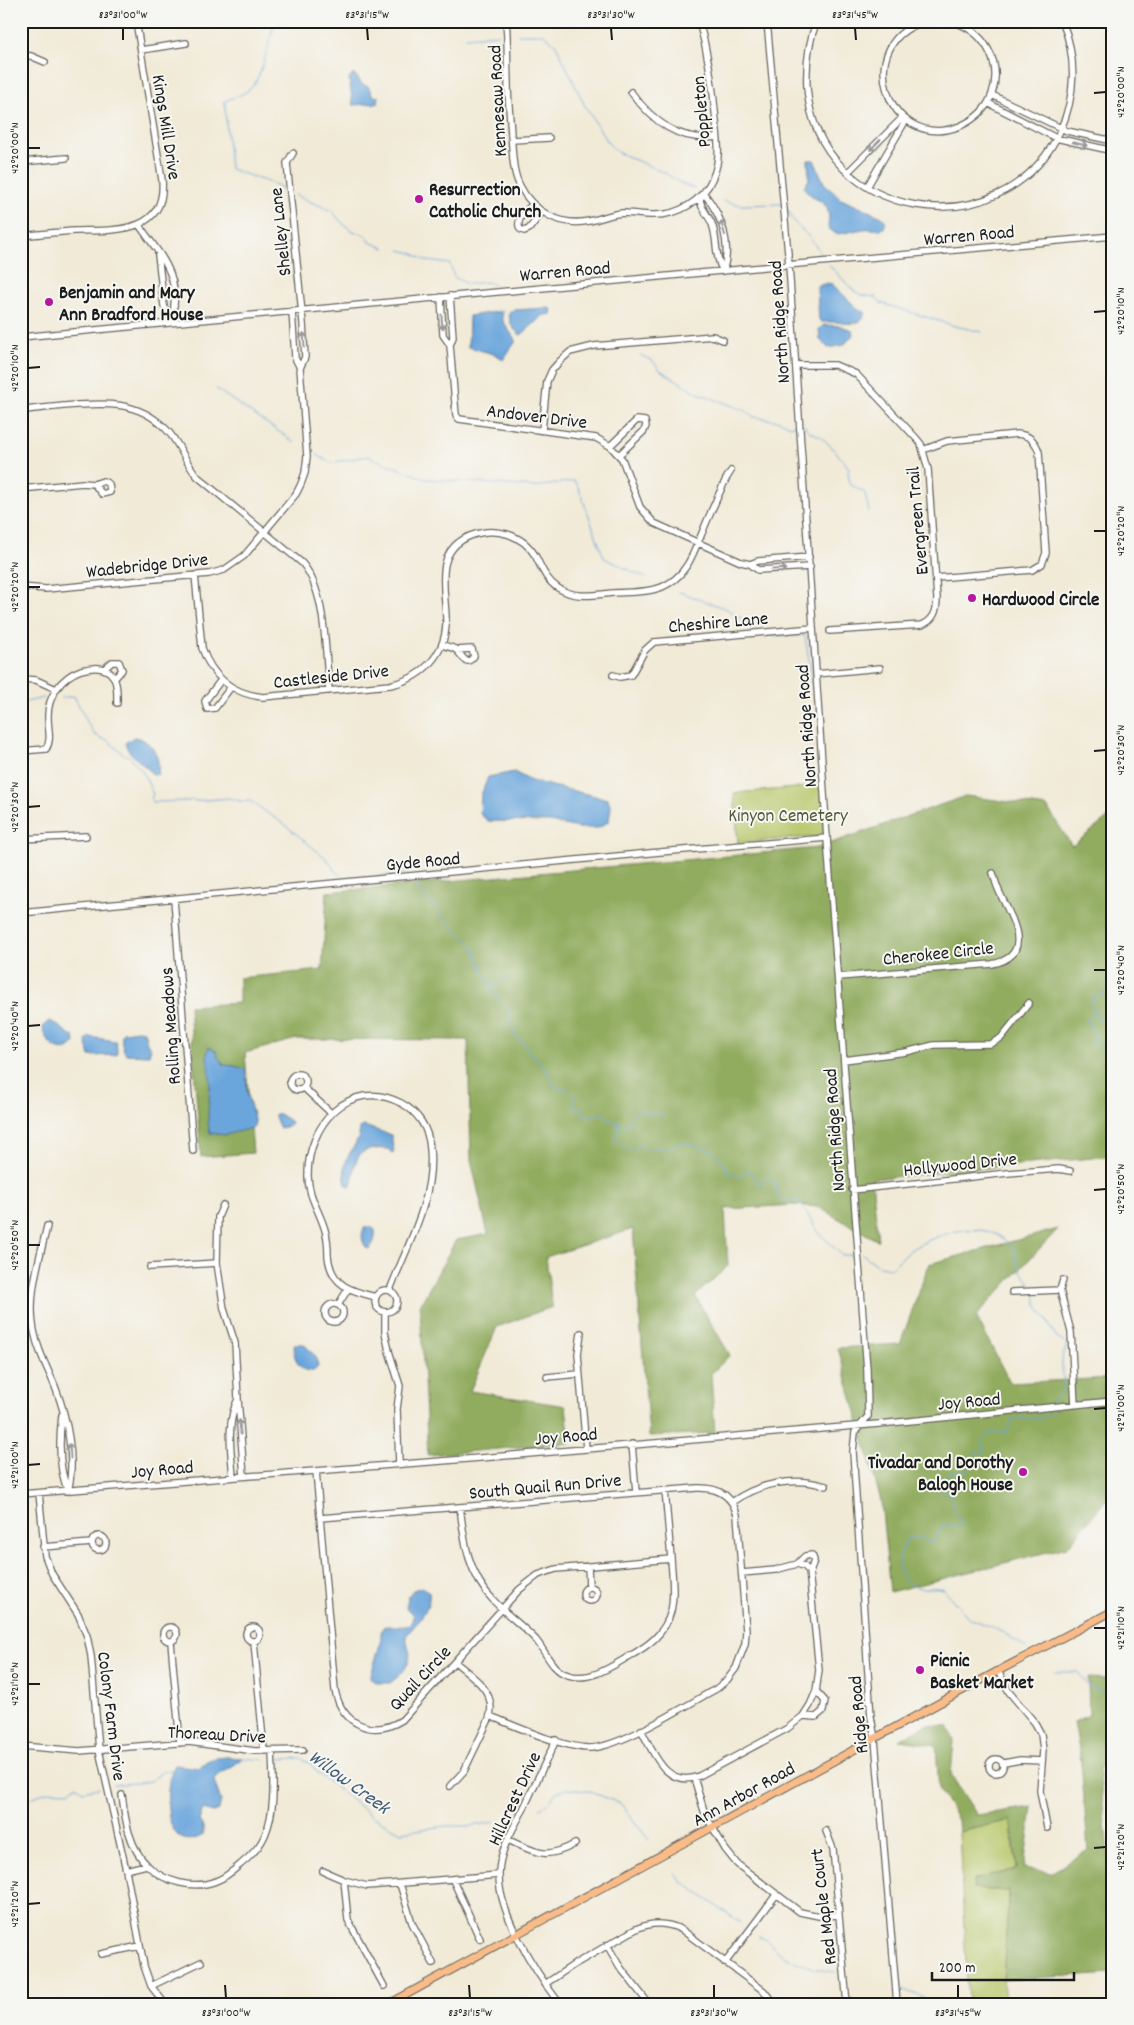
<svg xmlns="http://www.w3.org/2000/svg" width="1134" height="2025" font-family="Dekko,sans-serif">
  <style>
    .green { fill: #b7c76a; stroke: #6a7243 }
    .forest { fill: #91ac5e; stroke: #56643d }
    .water { fill: #6ba6dc; stroke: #44617c }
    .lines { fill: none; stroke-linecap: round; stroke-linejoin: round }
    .stream { stroke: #6ba6dc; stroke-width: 1 }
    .minor-casing { stroke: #67645d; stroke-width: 8 }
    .major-casing { stroke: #67645d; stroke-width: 9 }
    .minor { stroke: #fff; stroke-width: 5.5 }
    .major { stroke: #f9bc89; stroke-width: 7 }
    .oneway { stroke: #999 }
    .ticks { fill: none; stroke: #1c1c1c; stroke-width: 2 }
    .poi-dot { fill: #b5179e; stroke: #f6f6f2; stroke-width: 2 }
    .labels { text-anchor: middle; stroke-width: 4; stroke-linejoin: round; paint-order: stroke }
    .street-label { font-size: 19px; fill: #1c1c1c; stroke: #f6f6f2 }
    .poi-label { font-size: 19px; font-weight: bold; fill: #1c1c1c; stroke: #f6f6f2; text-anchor: start }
    .park-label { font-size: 19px; fill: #525837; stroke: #f6f6f2 }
    .water-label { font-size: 20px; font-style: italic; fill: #405a72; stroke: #f6f6f2 }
    .neatline { fill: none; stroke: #1c1c1c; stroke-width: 2 }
    .ticks-label { font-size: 12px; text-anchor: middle; fill: #1c1c1c }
  </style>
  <rect width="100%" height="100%" fill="#f6f6f2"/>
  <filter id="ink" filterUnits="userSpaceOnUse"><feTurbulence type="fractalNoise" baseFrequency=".02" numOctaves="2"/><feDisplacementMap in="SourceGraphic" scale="10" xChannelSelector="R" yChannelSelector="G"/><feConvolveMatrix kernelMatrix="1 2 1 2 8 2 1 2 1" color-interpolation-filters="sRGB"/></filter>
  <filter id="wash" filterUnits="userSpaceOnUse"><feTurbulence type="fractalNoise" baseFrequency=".0096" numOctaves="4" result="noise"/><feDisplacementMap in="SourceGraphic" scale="20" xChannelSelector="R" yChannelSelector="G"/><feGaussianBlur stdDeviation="1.12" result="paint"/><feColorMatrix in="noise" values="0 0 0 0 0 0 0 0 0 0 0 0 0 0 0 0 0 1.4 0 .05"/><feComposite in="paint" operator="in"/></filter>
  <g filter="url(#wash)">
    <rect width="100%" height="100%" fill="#f1ead7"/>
    <path class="green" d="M821 786 824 836 738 843 734 793Z
      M1010 1820 1017 1869 973 1880V1889L1009 1891 1003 1980 1005 2004H968L959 1832Z"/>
    <path class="forest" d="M966 796 1047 807 1072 846 1113 814V1156L872 1179 878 1241 818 1207 796 1205 725 1209 728 1266 695 1296 730 1355 711 1374 715 1433 649 1436 633 1229 546 1257 552 1307 497 1327 470 1391 566 1406 570 1443 428 1455 420 1305 456 1240 488 1234 471 1160 468 1040 296 1039 245 1053 253 1153 201 1157 189 1006 239 1003V978L322 970 327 892 817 848Z
      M1058 1229 976 1316 1010 1383 1113 1378V1491L1067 1547 890 1592 881 1501 838 1348 900 1344 929 1264Z
      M1088 1678 1113 1679V1735L1105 1737 1106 1766 1099 1767 1113 1899V1973L1003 1980 1009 1891 973 1889V1880L1017 1869 1011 1820 959 1832 958 1820 939 1790 936 1745 899 1740 926 1725 948 1726 954 1740 951 1775 977 1815 1032 1807 1024 1868 1051 1873 1088 1850 1081 1761 1074 1722 1089 1715Z"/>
    <path class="water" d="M352 75H355L363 85 368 86 373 96 379 97 378 103 353 105 349 78Z
      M808 160H814L824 183 841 199 882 217 886 222 884 228C875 231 872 228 864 229 854 230 845 234 836 234L828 228C832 197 818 206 804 188L809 179Z
      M827 283 832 284 858 309 865 312C862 329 845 322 833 322 829 322 825 322 821 322L819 320 817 290 818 286Z
      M548 308 552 309 551 314 544 315 521 335C512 330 509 321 509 312L513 310Z
      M496 312 502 313 503 321 516 341 503 360 497 355 468 347 469 316Z
      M824 325 841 326 852 330 853 335 844 345 828 348 820 340 819 329Z
      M134 737C152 740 161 757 158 774L153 775C145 763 129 757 125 743Z
      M514 772 531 781 608 799 611 807 609 821 598 828H578L550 822 488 821 480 814 481 795 488 777Z
      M49 1021C57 1023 66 1033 74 1037L75 1042C64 1060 43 1043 43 1026Z
      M138 1030 144 1031 147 1043 151 1048 149 1055 126 1054C122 1048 120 1039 123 1032Z
      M89 1037 116 1041 117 1051 116 1055 90 1056 86 1041Z
      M209 1047 216 1051 218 1057 224 1065 235 1066 245 1069C248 1077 246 1081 247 1089 248 1102 254 1113 255 1126L252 1128 225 1135 210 1133C205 1115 211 1096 210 1077 210 1067 204 1056 209 1047Z
      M275 1114H279L290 1121 291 1124 289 1126 280 1128 275 1118Z
      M364 1126 391 1135 394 1150 393 1153 388 1149C368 1148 358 1148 354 1170 353 1176 353 1181 350 1186L346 1184C339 1154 359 1150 360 1128Z
      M365 1227H372L375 1230C376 1237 374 1246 368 1249 362 1244 360 1234 365 1227Z
      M295 1344H304L316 1357 318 1366C305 1381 290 1358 295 1344Z
      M423 1587 429 1592C432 1608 415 1625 406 1636 406 1641 408 1644 409 1649 413 1664 401 1675 390 1683H378L370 1678 381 1641V1633L383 1627C392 1624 401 1628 410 1625L414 1615 406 1608 408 1597 413 1590Z
      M227 1757 242 1758C234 1768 220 1770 214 1781L221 1801 219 1810 213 1812 203 1809 199 1821 203 1826V1835C163 1859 162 1786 175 1765L199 1768C207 1758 215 1758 227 1757Z"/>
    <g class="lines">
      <path class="stream" d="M275 21C269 39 263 77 250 89 244 95 233 97 225 101V109L230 169 277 185 284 190
        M517 34H544L556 45 585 106 609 144 617 152 665 173 682 184 695 189
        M466 37 498 34
        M295 195 332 211 342 223 353 231 365 235 370 242 385 248
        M723 201 742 205 782 204
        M787 209 795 223 808 236 824 257
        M400 250 412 253 427 261 450 264 454 277 467 284 487 282 494 285
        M829 265 854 291 861 295 876 297 881 303 955 326 982 332
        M497 311H504
        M640 355 653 361 660 370 698 393 746 411 754 417 780 421 790 426 797 425
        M216 389 294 442
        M801 425 805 426C808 433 815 433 821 437 832 446 840 457 849 468L848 472 850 484 865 493 869 512
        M317 455 331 463 367 456 426 479 536 487 574 481 578 486 604 558 646 578
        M679 592 727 609 755 628
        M764 635 805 636 813 684
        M61 698 74 696 93 733 100 738 107 740 125 755 129 756 143 772 153 794 151 799 152 802 189 801 193 799 195 801 229 798 240 801H250L284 824 327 859 336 872 345 879
        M21 703 44 698
        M397 874 408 873
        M377 876 391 875
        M354 878H363
        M416 881 420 892 435 907 448 923 473 946 490 987 510 1011 509 1024 515 1031 514 1034 529 1049 531 1055 535 1056 538 1061 542 1063 545 1070 548 1071 552 1083 557 1087 567 1089 576 1097 573 1101 575 1109 579 1106 583 1109 584 1116 596 1115 600 1113C609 1119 616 1121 625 1126L630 1124 631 1117 640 1109 648 1114 657 1113 664 1116
        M1113 981 1103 994 1093 998 1092 1001 1096 1019 1110 1017 1113 1013
        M491 987 507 978
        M1094 1013 1087 1020 1094 1033 1093 1043 1103 1046 1106 1065 1113 1071
        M619 1121 617 1127 619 1131 615 1138V1143L623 1145 628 1149H633L641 1145 652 1149 658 1147 663 1149C670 1147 680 1141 688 1143 695 1145 703 1149 712 1150L725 1165 728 1173H733L739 1177 749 1169 758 1184H760L763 1179 772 1178 778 1189 775 1191 779 1199 785 1202 787 1200 800 1202 819 1233 842 1255H853
        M862 1254 879 1266 892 1268C899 1261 906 1252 915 1247 945 1231 988 1217 1013 1248 1018 1253 1016 1260 1018 1266 1021 1273 1029 1281 1033 1288
        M1036 1297V1303L1057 1338 1067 1344C1066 1350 1062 1355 1062 1360 1061 1377 1070 1390 1052 1401V1404
        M976 1453 985 1451 981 1442C988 1432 997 1431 1007 1433L1011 1420C1024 1415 1045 1425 1053 1410
        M974 1454 967 1471 949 1473 940 1486V1490L946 1492 954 1502 953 1508 963 1524 957 1527 943 1524 935 1539 931 1542 915 1537 908 1538C897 1553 893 1580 916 1587 925 1590 934 1586 943 1589L969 1618 1002 1631 1026 1648
        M1055 1672H1078C1089 1688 1093 1692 1113 1691
        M242 1758 266 1760
        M278 1759 300 1758 310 1763 318 1773 373 1817 401 1832 446 1826H472L494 1822
        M113 1785 146 1782 153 1780 162 1771 173 1770
        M21 1804C36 1794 52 1789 70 1791L77 1785 82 1791 99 1788
        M540 1808 549 1803 556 1792 567 1789 588 1791 620 1803 649 1840
        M675 1874 682 1882 740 1922
        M759 1937C769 1938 772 1948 780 1953 798 1964 814 1970 835 1972
        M900 1988 939 2004"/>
    </g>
  </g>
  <g filter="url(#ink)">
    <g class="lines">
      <g class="minor-casing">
        <path id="minor" d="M506 21C508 41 507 62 508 82 508 99 510 117 511 135 513 152 512 171 520 186 533 212 561 227 589 221 600 219 611 214 622 213 632 213 642 215 652 215 678 216 703 201 713 177 721 159 718 141 716 121 713 85 709 57 699 21
          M767 21 789 265 827 838 867 1370 868 1416 855 1432 853 1452 871 1717 875 1739 897 2004
          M817 21C808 42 806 66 807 88 818 222 1003 252 1060 131 1076 96 1077 57 1062 21
          M928 21C850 38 886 155 960 126 974 120 987 109 992 94 1003 61 983 29 950 21
          M141 50 186 43
          M21 55 31 56 45 62
          M631 92C653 122 679 142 717 137
          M992 95 1067 131 1113 141
          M988 103 1056 138 1113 151
          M512 140 549 138
          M293 153 287 163 303 323 305 357 300 368
          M21 162 66 158
          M848 172 903 117
          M867 187 906 120
          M700 196H706C722 217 732 244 723 271
          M700 196C699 207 708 214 712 224 718 240 714 256 723 271
          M533 204C526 211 515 219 520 229L524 231 529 229 542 212
          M139 225C165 261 181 276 172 322
          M21 236C39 234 57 232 75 231 112 230 167 235 162 180L136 21
          M158 255 164 306 172 322
          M450 296 453 337 450 345 456 415 459 419 596 438 610 446 622 459 640 507 654 523 741 562 750 564 758 570 810 567
          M441 297 443 335 450 345
          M21 337 753 268 1113 236
          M796 365H835L856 374 916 438 921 444 928 469 937 598C937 611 934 620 922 625L830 631
          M21 411C35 408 49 408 63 406 101 403 137 399 166 429 180 443 185 463 198 477L302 563C327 592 325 653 329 691
          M542 430 547 381 552 370 560 361 570 352 594 346 713 336 723 340
          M610 446 637 420 645 421 646 426 644 431 619 455
          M923 450 947 441 1017 434C1029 435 1035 440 1039 452L1046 553 1042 564 1032 570 936 578
          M21 489 83 483 94 484 103 481 109 484 110 492 102 494 94 484
          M750 564 758 561 809 557
          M195 575 202 648C212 677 233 694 263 697L390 685C420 679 445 656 446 624 447 592 431 552 470 536 495 526 523 534 536 557 542 569 546 580 558 588 575 599 594 595 613 593 629 592 647 593 662 587 671 583 679 577 685 568 692 559 695 548 700 538 708 518 717 498 726 479L731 471
          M21 587 46 589 209 574 224 570 244 556 296 494 301 484 305 473 307 456 300 368 295 358 292 311
          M442 645C446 646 451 647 455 649 462 653 465 669 474 656L472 649 456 650
          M104 669 112 662H119L122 670 115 678
          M816 674 880 668
          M613 675 620 677 631 675 645 650 654 642 813 628
          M21 679 36 680 56 689
          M221 680 205 701 207 709 215 708 231 687
          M21 751 46 749C52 740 48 729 48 718 47 697 61 677 81 670 90 668 100 666 108 671 118 678 117 692 117 703
          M21 839 86 836
          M174 899 193 1151
          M21 913 660 852 827 838
          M839 977 992 964C1038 955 1009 915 999 891 996 885 995 879 993 873
          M844 1060 906 1052 934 1045 990 1044 1001 1038 1029 1003
          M290 1082a8 8 0 1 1 16 0a8 8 0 1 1-16 0Z
          M304 1088 331 1113
          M852 1190 1008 1173 1059 1169 1070 1171
          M223 1205 218 1217 217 1263 224 1309 235 1343 238 1399
          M47 1226C39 1262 26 1299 35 1335 39 1354 49 1371 56 1389 67 1418 76 1460 68 1491
          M150 1267 217 1263
          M375 1301a11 11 0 1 1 22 0a11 11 0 1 1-22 0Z
          M1060 1290 1063 1280
          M1012 1292 1060 1290 1071 1332 1075 1405
          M376 1297C351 1291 331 1286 328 1256 328 1247 328 1239 325 1230 320 1212 308 1196 308 1176 307 1126 349 1076 401 1103 418 1112 429 1129 430 1149 435 1199 407 1245 390 1290
          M325 1313a9 9 0 1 1 18 0a9 9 0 1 1-18 0Z
          M338 1305 348 1289
          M385 1312V1332L389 1351 400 1386 397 1409 399 1464
          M581 1333 578 1354 586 1449
          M547 1377 579 1374
          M62 1415C59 1439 58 1468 68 1491
          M632 1444 636 1492
          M316 1471 335 1690C342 1725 373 1738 402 1720L519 1590 538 1575 556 1569 671 1559
          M233 1477C231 1450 226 1423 238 1399L244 1476
          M39 1493 45 1556 52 1574 78 1614 87 1636 91 1656 99 1750 126 1870 144 1966 151 1986 165 2004
          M21 1494 480 1458 879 1424 1113 1401
          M732 1502C760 1483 793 1476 826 1486
          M460 1507C464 1542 468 1574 494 1601 507 1615 523 1626 536 1640 546 1652 552 1671 568 1675 589 1682 611 1667 628 1657 648 1646 665 1634 671 1611 675 1594 672 1576 671 1558 669 1536 667 1513 665 1490
          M320 1518 697 1488C718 1487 732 1495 737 1515L746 1631 745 1644 736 1668 727 1680 716 1689C686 1705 619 1749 588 1748 562 1747 515 1726 490 1716
          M92 1543a7 7 0 1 1 14 0a7 7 0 1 1-14 0Z
          M43 1547 92 1543
          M797 1564 805 1556 812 1555 814 1560 810 1573
          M588 1566 589 1587
          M583 1594a7 7 0 1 1 14 0a7 7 0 1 1-14 0Z
          M163 1634a7 7 0 1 1 14 0a7 7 0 1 1-14 0Z
          M246 1634a7 7 0 1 1 14 0a7 7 0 1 1-14 0Z
          M171 1642 180 1743
          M254 1642 264 1751
          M998 1671 1009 1692 1035 1723 1041 1734 1043 1750 1040 1791 1047 1828
          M803 1716 816 1717 823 1711 825 1701 816 1691
          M641 1730C654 1753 666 1789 699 1776L788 1728 803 1716 810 1705 816 1691 819 1670 809 1571 804 1566 797 1564 775 1570 742 1573
          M556 1740C545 1763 534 1786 523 1810 513 1829 499 1851 499 1874 498 1914 536 1973 560 2004
          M21 1746 79 1751 189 1742 255 1751 303 1750
          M989 1766a7 7 0 1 1 14 0a7 7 0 1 1-14 0Z
          M1004 1763 1020 1760 1042 1761
          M694 1778 705 1814 725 1849 737 1864 800 1912 819 1916 839 1915
          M450 1786 464 1771 489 1719C498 1692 473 1677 455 1662
          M122 1795C125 1819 129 1848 148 1866 164 1882 194 1890 216 1881 225 1878 233 1871 241 1864 251 1856 260 1847 265 1835 276 1809 273 1779 272 1751
          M826 1831 833 1849 847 2004
          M508 1840C538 1853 545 1860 575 1844
          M126 1870 146 1865
          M323 1871 344 1880 367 1886 499 1875
          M344 1880 348 1920 384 1986
          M453 1880 480 1939
          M400 1884 412 1923 433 1963
          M607 1945 620 1967 649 2004
          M101 1954 140 1946
          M725 1963 776 1895
          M545 1984 575 1964 636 1929C652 1922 666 1922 682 1930L764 1991 774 2004
          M151 1986 201 1962"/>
      </g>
      <g class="major-casing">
        <path id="major" d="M389 2004 998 1671 1113 1611"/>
      </g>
      <use href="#minor" class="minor"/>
      <use href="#major" class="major"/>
    </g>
    <defs><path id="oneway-shaft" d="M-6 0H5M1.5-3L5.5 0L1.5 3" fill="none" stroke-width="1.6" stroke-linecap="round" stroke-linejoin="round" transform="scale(1.25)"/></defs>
    <g class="oneway">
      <use href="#oneway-shaft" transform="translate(1080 144) rotate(13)"/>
      <use href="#oneway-shaft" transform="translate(875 145) rotate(135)"/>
      <use href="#oneway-shaft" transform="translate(723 228) rotate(-105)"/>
      <use href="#oneway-shaft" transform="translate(442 322) rotate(86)"/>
      <use href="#oneway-shaft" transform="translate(304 340) rotate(-93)"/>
      <use href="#oneway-shaft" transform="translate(779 569) rotate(-3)"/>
      <use href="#oneway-shaft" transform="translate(240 1427) rotate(-95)"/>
      <use href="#oneway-shaft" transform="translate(70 1451) rotate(-94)"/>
    </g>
  </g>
  <path class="ticks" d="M123 28V40M367 28 368 40M611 28 612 40M855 28 856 40M1094 93 1106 92M28 148H40M1094 312 1106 311M28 368 40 367M1094 531H1106M28 587H40M1094 751 1106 750M28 807 40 806M1094 970H1106M28 1026 40 1025M1094 1190 1106 1189M28 1245H40M1094 1409 1106 1408M28 1465 40 1464M1094 1628H1106M28 1684H40M1094 1848 1106 1847M28 1904 40 1903M225 1985 226 1998M469 1985 470 1998M714 1985V1998M958 1985V1998"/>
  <g class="poi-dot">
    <circle cx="419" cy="199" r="5"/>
    <circle cx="49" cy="302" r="5"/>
    <circle cx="972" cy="598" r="5"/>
    <circle cx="1023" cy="1472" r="5"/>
    <circle cx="920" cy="1670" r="5"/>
  </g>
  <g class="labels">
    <g class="street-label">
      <text transform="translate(496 101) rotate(-93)" y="7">Kennesaw Road</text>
      <text transform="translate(700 112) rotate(-95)" y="7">Poppleton</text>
      <text transform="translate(168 127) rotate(81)" y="7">Kings Mill Drive</text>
      <text transform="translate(279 232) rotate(-96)" y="7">Shelley Lane</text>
      <text transform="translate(969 234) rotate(-5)" y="7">Warren Road</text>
      <text transform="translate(565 270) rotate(-5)" y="7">Warren Road</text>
      <text transform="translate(778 322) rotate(-94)" y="7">North Ridge Road</text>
      <text transform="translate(537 415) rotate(7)" y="7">Andover Drive</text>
      <text transform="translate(916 521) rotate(-95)" y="7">Evergreen Trail</text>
      <text transform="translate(147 564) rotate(-6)" y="7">Wadebridge Drive</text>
      <text transform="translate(718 621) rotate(-5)" y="7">Cheshire Lane</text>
      <text transform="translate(331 675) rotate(-6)" y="7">Castleside Drive</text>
      <text transform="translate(805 726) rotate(-94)" y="7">North Ridge Road</text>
      <text transform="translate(423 860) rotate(-5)" y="7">Gyde Road</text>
      <text transform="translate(938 952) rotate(-6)" y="7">Cherokee Circle</text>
      <text transform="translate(169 1026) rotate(-94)" y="7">Rolling Meadows</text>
      <text transform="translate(833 1130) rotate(-94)" y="7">North Ridge Road</text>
      <text transform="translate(960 1163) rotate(-6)" y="7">Hollywood Drive</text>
      <text transform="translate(969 1400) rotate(-5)" y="7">Joy Road</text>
      <text transform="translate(566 1435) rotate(-5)" y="7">Joy Road</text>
      <text transform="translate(162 1468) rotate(-5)" y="7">Joy Road</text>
      <text transform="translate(545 1485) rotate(-5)" y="7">South Quail Run Drive</text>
      <text transform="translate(419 1677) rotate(-47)" y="7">Quail Circle</text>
      <text transform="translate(857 1715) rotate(-95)" y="7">Ridge Road</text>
      <text transform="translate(113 1716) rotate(83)" y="7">Colony Farm Drive</text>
      <text transform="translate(217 1733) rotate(3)" y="7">Thoreau Drive</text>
      <text transform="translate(743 1793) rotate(-29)" y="7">Ann Arbor Road</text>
      <text transform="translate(513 1798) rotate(-65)" y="7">Hillcrest Drive</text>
      <text transform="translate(822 1907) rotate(-97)" y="7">Red Maple Court</text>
    </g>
    <g class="poi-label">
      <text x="429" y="195">Resurrection<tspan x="429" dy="22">Catholic Church</tspan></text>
      <text x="59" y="298">Benjamin and Mary<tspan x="59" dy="22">Ann Bradford House</tspan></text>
      <text x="982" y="605">Hardwood Circle</text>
      <text x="1013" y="1468" text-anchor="end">Tivadar and Dorothy<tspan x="1013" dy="22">Balogh House</tspan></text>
      <text x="930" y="1666">Picnic<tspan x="930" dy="22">Basket Market</tspan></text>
    </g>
    <g class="park-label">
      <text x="788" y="821">Kinyon Cemetery</text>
    </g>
    <g class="water-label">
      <text transform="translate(350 1781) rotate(36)" y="7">Willow Creek</text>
    </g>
  </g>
  <rect width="1134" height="2025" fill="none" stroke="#f6f6f2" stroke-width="55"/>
  <path d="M932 1972v8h142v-8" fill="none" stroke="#1c1c1c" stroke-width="2.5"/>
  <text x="939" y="1972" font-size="15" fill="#1c1c1c" stroke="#f6f6f2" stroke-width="4" paint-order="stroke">200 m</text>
  <rect x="28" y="28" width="1078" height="1970" class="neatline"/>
  <g class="ticks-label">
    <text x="123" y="18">83°31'00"W</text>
    <text x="367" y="18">83°31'15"W</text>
    <text x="611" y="18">83°31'30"W</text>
    <text x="855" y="18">83°31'45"W</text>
    <text transform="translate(1120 92) rotate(-90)" y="4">42°20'00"N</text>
    <text transform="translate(14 148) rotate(-90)" y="4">42°20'00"N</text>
    <text transform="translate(1120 311) rotate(-90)" y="4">42°20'10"N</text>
    <text transform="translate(14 368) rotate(-90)" y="4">42°20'10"N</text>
    <text transform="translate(1120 531) rotate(-90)" y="4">42°20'20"N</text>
    <text transform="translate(14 587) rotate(-90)" y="4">42°20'20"N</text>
    <text transform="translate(1120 750) rotate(-90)" y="4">42°20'30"N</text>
    <text transform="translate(14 807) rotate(-90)" y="4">42°20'30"N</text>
    <text transform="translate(1120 970) rotate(-90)" y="4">42°20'40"N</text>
    <text transform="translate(14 1026) rotate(-90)" y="4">42°20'40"N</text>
    <text transform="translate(1120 1189) rotate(-90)" y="4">42°20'50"N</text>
    <text transform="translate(14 1245) rotate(-90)" y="4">42°20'50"N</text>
    <text transform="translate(1120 1408) rotate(-90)" y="4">42°21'00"N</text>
    <text transform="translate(14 1465) rotate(-90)" y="4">42°21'00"N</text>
    <text transform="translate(1120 1628) rotate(-90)" y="4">42°21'10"N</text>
    <text transform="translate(14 1684) rotate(-90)" y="4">42°21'10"N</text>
    <text transform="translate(1120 1847) rotate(-90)" y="4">42°21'20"N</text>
    <text transform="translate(14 1904) rotate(-90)" y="4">42°21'20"N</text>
    <text x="226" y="2016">83°31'00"W</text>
    <text x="470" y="2016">83°31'15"W</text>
    <text x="714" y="2016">83°31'30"W</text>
    <text x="958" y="2016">83°31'45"W</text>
  </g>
</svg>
